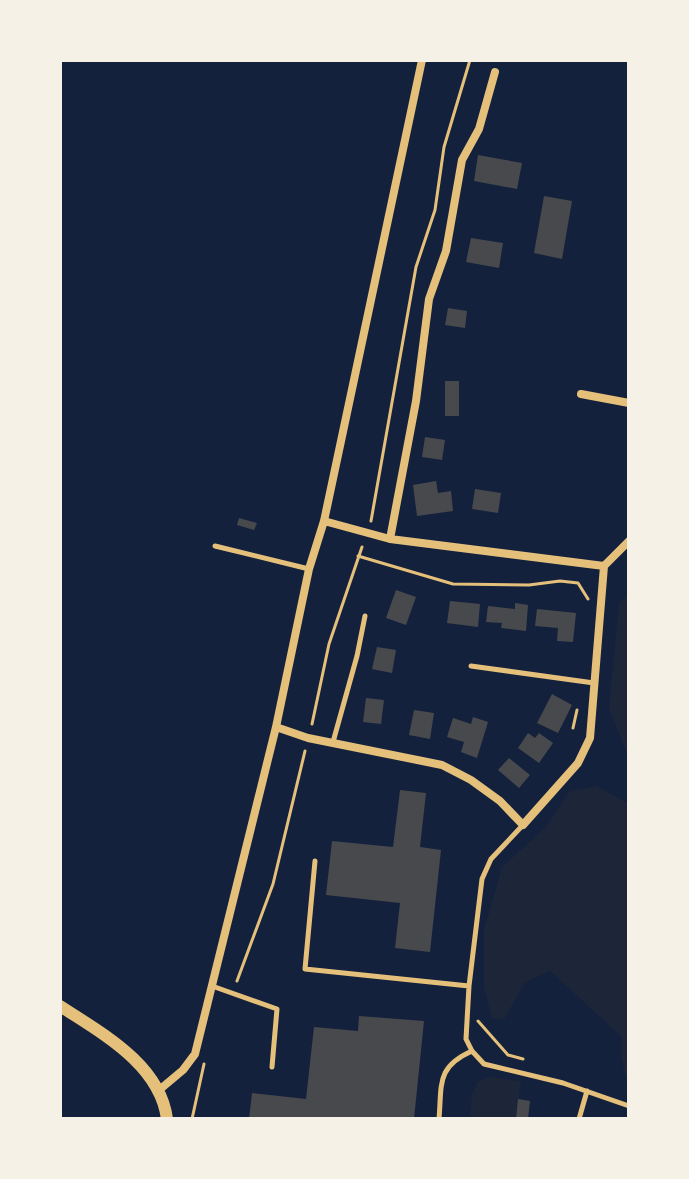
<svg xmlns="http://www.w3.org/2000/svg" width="689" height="1179" font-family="'Nunito Sans',sans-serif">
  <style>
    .green { fill: #1d2539 }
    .building { fill: #48494c }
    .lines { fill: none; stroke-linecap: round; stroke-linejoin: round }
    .path { stroke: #e5c07b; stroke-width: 3 }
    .service { stroke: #e5c07b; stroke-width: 5 }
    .minor { stroke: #e5c07b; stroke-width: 8 }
    .tertiary { stroke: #e5c07b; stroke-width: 12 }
  </style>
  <rect width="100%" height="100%" fill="#14213d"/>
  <path class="green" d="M629 593V758L609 709 619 603Z
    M596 786 629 804V1079L626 1078 621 1056 622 1037 550 971 525 982 505 1018 492 1019 484 987V930L502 867 545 828 569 792Z
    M490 1077 521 1081 516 1119H470L472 1094 478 1082Z"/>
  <path class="building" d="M478 155 522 163 517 189 474 181Z
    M544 196 572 201 562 259 534 253Z
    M471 238 503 243 499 268 466 262Z
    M448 308 467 311 465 328 445 325Z
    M445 381H459V416H445Z
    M425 437 445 440 442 460 422 457Z
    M436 481 438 493 451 491 453 511 417 516 413 485Z
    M475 489 501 493 498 513 472 509Z
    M239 518 257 523 254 530 237 525Z
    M396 590 416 597 406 625 386 618Z
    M450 601 480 604 478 627 447 623Z
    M515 603 528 605 526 631 501 628 502 623 486 622 488 606 515 609Z
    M537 609 576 613 573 642 557 641 558 628 535 626Z
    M377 647 396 650 392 673 372 669Z
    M552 694 572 705 558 733 537 723Z
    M366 698 384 700 381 724 363 722Z
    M414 710 434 713 430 739 409 735Z
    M473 717 488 722 477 758 461 752 464 742 447 737 453 718 471 724Z
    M528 733 535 738 539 733 553 743 539 763 518 748Z
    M509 758 530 775 519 788 498 770Z
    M400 790 426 793 420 847 441 850 430 952 395 948 400 903 326 895 332 841 393 847Z
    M359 1016 424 1021 414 1119H249L252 1093 306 1099 314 1027 358 1031Z
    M518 1099 530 1101 528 1119H516Z"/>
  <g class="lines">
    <path class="path" d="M371 521 416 267 435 210 444 147 470 60
      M358 556 453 584 529 585 560 581 578 583 588 599
      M312 724 329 644 362 547
      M573 728 577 710
      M237 981 273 884 305 751
      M478 1021 508 1055 523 1059
      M192 1119 204 1064"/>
    <path class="service" d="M215 546 309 569
      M471 666 594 683
      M333 742 357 656 365 616
      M523 825 491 859 482 879 469 986 466 1039 472 1051 484 1064 563 1083 629 1106
      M315 861 305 969 469 986
      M212 986 277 1009 272 1067
      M439 1119C442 1084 436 1067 472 1051
      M579 1119 587 1091"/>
    <path class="minor" d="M581 394 629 403
      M324 521 390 539 604 566 629 541
      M390 539 416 401 429 299 446 251 462 160 479 129 495 72
      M276 727 308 738 442 765 471 780 500 801 523 825 578 763 590 738 604 566
      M158 1091 183 1070 195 1054 276 727 309 569 324 521 422 60"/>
    <path class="tertiary" d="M60 1006C101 1033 160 1064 167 1119"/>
  </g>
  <rect width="689" height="1179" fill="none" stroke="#f6f1e7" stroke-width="124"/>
</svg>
